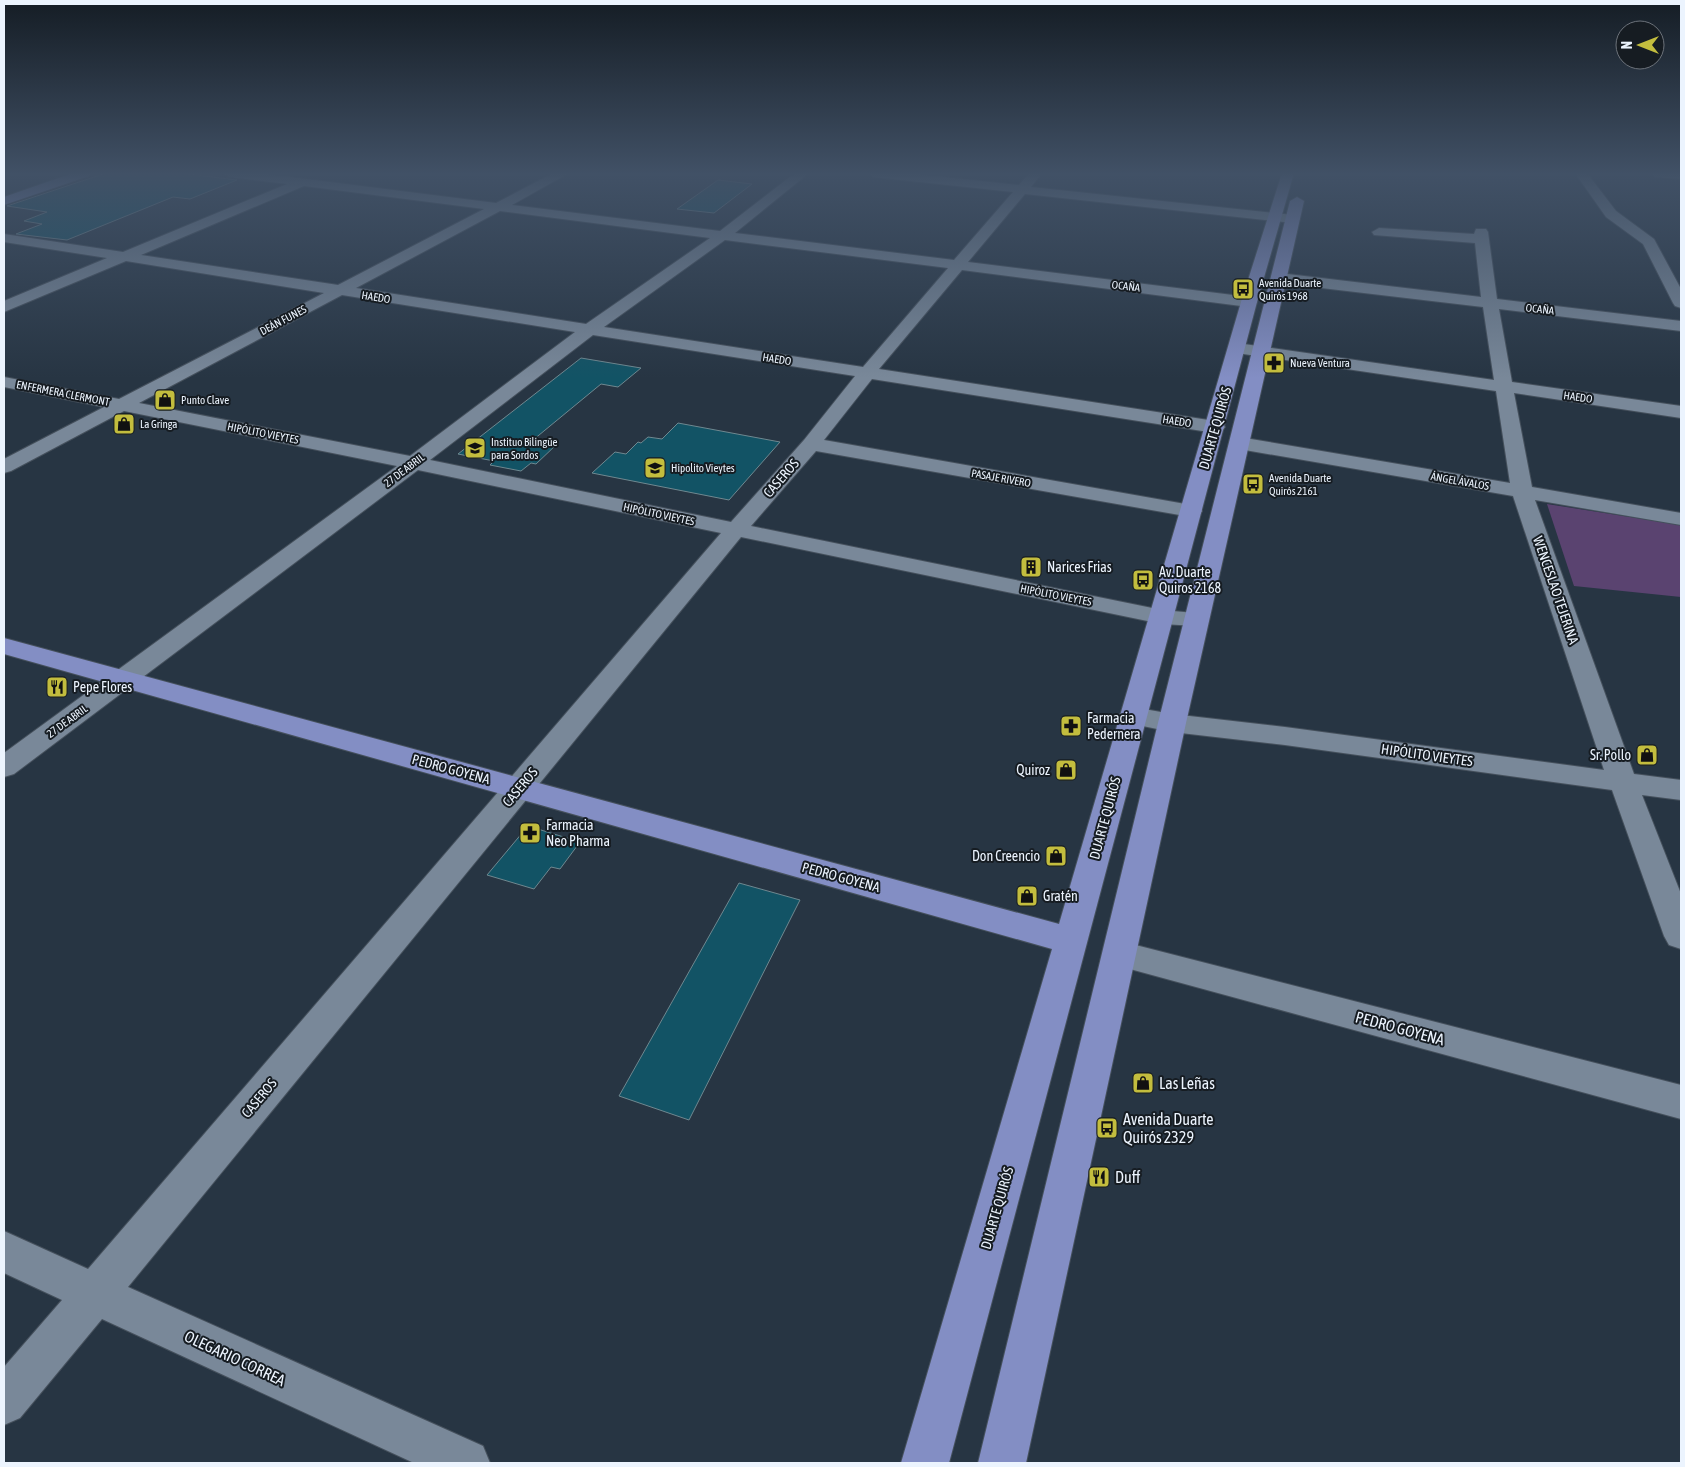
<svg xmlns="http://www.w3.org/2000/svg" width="1685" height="1467" font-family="'Asap Condensed',sans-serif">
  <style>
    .green { fill: #5a4370 }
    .building { fill: #125365; stroke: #6f8890 }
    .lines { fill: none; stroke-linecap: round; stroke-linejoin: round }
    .minor-casing { stroke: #45505c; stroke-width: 2 }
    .major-casing { stroke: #45505c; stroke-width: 2 }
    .minor { fill: #798899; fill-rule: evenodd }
    .major { fill: #838ec4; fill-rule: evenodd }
    .labels { text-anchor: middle; stroke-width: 4; stroke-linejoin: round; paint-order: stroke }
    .far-poi-label { font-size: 11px; fill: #ecf4fe; stroke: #161c22; text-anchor: start }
    .far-street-label { font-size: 11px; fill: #ecf4fe; stroke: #161c22 }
    .street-label { font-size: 14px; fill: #ecf4fe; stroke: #161c22 }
    .poi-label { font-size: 14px; fill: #ecf4fe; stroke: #161c22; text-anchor: start }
    .near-street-label { font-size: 16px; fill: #ecf4fe; stroke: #161c22 }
    .near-poi-label { font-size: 16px; fill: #ecf4fe; stroke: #161c22; text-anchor: start }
  </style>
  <rect width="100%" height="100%" fill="#273543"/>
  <path class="green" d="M1547 504 1681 525V597L1574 586Z"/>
  <path class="building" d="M106 173H180L237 180 190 199 173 197 67 240 16 234 42 224 24 221 47 212 7 206Z
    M718 180 752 184 714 213 677 209Z
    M581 358 641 368 618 387 601 384 533 440 556 445 536 464 531 463 521 471 490 465 494 461 458 454Z
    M678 423 780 442 729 500 592 473 615 452 626 454 638 442 641 443 648 437 662 439Z
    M528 826 580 842 560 869 551 867 534 889 487 875Z
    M739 883 800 900 689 1120 619 1096Z"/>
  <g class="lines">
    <g class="minor-casing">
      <path id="minor" d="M223 173H259L496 203 553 173H569L512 205 720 231 795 173H809L735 233 954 260 1013 192 873 177 867 173H908L1019 185 1029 173H1042L1031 187 1293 215 1300 219 1293 223 1025 194 968 262 1249 297 1255 299 1257 302 1255 305 1249 307 962 270 879 369 1215 421 1222 423 1225 427 1222 431 1215 433 872 379 824 440 1191 505 1199 506 1202 511 1199 516 1191 517 816 451 751 526 1162 610 1206 614 1209 619 1206 624 1197 626 1162 624 741 537 128 1287 483 1446 490 1463H414L102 1319 20 1418 4 1425V1367L62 1300 4 1273V1231L88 1269 721 533 418 470 14 774 4 777V753L397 466 124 411 11 471 4 473V459L104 407 4 387V377L119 399 324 293 126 261 4 312V301L107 258 4 242V234L123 252 287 184 229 177ZM304 186 484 209 338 285 141 255ZM500 211 710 238 586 324 356 288ZM725 240 948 268 863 367 604 327ZM342 295 575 332 410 456 139 403ZM593 335 855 376 804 440 731 522 430 460Z
        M1575 173H1587L1616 211 1654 239 1681 289V308L1675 306 1673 303 1643 244 1606 217Z
        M1649 173H1681V179L1655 177Z
        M1379 228 1474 234 1476 229H1486L1488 232 1497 299 1681 321V331L1499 309 1512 382 1681 406V418L1514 393 1532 487 1681 513V525L1535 500 1634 774 1681 780V800L1642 795 1681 894V949L1669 945 1664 936 1612 790 1285 745 1172 732 1123 722 1119 716 1123 710 1133 707 1172 714 1285 727 1604 770 1513 496 1239 449 1232 447 1229 443 1232 439 1239 437 1510 483 1496 391 1237 353 1231 352 1228 348 1231 344 1237 343 1494 380 1483 307 1279 283 1274 281 1271 278 1274 275 1279 273 1481 297 1475 243 1374 235 1372 232Z
        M1120 941 1681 1085V1119L1108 963 1103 954 1108 945Z"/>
    </g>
    <g class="major-casing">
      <path id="major" d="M73 173H91L89 176 4 205V197Z
        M1282 173H1294L1257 302 949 1463H901L1052 949 4 654V638L1059 924 1241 302Z
        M1297 197 1304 201 1186 723 1026 1463H978L1158 723 1290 201Z"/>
    </g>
    <use href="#minor" class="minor"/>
    <use href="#major" class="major"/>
  </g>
  <linearGradient id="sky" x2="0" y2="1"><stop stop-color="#151d25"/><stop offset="0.46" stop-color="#415166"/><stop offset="1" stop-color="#415166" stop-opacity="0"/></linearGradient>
  <rect width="1685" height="378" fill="url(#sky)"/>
  <defs>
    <g id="bus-square" transform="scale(1.125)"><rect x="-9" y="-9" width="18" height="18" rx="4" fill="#c3bd3e" stroke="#161c22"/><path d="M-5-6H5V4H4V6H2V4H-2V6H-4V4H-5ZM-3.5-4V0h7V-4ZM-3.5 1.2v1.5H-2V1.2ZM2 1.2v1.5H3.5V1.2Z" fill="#111"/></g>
    <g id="pharmacy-square" transform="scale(1.125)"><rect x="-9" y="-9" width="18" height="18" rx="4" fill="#c3bd3e" stroke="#161c22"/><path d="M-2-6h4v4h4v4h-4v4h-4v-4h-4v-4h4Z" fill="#111"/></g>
    <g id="shop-square" transform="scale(1.125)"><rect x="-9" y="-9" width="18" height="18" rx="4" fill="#c3bd3e" stroke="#161c22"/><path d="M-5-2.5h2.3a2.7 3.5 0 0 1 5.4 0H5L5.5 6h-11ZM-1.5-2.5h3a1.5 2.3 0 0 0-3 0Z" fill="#111"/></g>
    <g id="school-square" transform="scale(1.125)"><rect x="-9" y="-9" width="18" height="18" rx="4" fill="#c3bd3e" stroke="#161c22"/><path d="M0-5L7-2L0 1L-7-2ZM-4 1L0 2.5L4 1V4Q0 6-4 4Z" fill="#111"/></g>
    <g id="building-square" transform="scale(1.125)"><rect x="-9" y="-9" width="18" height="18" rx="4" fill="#c3bd3e" stroke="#161c22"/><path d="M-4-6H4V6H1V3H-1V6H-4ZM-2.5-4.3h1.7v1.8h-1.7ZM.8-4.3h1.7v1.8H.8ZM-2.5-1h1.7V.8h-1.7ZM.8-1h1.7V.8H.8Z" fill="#111"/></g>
    <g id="restaurant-square" transform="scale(1.125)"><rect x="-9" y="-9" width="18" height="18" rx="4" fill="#c3bd3e" stroke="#161c22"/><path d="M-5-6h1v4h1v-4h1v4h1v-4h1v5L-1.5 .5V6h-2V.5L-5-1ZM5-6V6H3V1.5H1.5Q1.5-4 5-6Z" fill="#111"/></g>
  </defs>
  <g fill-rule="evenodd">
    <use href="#bus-square" x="1243" y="289"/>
    <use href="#pharmacy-square" x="1274" y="363"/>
    <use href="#shop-square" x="165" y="400"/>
    <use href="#shop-square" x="124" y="424"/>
    <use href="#school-square" x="475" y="448"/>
    <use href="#school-square" x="655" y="468"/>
    <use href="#bus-square" x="1253" y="484"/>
    <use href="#building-square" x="1031" y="567"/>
    <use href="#bus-square" x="1143" y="580"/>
    <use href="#restaurant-square" x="57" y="687"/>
    <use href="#pharmacy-square" x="1071" y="726"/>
    <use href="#shop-square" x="1647" y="755"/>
    <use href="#shop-square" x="1066" y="770"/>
    <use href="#pharmacy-square" x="530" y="833"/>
    <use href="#shop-square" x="1056" y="856"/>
    <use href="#shop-square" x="1027" y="896"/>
    <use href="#shop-square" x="1143" y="1083"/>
    <use href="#bus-square" x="1107" y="1128"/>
    <use href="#restaurant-square" x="1099" y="1177"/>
  </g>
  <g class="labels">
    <g class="far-poi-label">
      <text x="1259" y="287">Avenida Duarte<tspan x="1259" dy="13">Quirós 1968</tspan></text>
      <text x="1290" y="367">Nueva Ventura</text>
      <text x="181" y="404">Punto Clave</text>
      <text x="140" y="428">La Gringa</text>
      <text x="491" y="446">Instituo Bilingüe<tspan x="491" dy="13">para Sordos</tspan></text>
      <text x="671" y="472">Hipolito Vieytes</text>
      <text x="1269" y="482">Avenida Duarte<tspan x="1269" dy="13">Quirós 2161</tspan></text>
    </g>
    <g class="far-street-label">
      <text transform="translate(1126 286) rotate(7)" y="4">OCAÑA</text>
      <text transform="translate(376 297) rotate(9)" y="4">HAEDO</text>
      <text transform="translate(1540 309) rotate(7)" y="4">OCAÑA</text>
      <text transform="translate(283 320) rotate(-28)" y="4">DEÁN FUNES</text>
      <text transform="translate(777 359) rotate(9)" y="4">HAEDO</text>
      <text transform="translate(63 393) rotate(11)" y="4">ENFERMERA CLERMONT</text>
      <text transform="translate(1578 397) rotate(8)" y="4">HAEDO</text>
      <text transform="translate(1177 421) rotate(9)" y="4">HAEDO</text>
      <text transform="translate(263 433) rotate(11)" y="4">HIPÓLITO VIEYTES</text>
      <text transform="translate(404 470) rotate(-37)" y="4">27 DE ABRIL</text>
      <text transform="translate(1001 478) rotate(10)" y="4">PASAJE RIVERO</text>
      <text transform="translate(1460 481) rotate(10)" y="4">ÁNGEL ÁVALOS</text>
      <text transform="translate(659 514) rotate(12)" y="4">HIPÓLITO VIEYTES</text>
      <text transform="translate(1056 595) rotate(11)" y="4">HIPÓLITO VIEYTES</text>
      <text transform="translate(67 721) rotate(-36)" y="4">27 DE ABRIL</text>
    </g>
    <g class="street-label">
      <text transform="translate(1215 428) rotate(-74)" y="5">DUARTE QUIRÓS</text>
      <text transform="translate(781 478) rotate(-49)" y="5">CASEROS</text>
      <text transform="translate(1556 590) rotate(71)" y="5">WENCESLAO TEJERINA</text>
      <text transform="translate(1427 755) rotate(8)" y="5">HIPÓLITO VIEYTES</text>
      <text transform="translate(451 769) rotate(15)" y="5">PEDRO GOYENA</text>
      <text transform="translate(520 787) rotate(-50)" y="5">CASEROS</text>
      <text transform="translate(1105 818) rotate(-75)" y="5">DUARTE QUIRÓS</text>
      <text transform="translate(841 877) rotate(15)" y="5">PEDRO GOYENA</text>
      <text transform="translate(259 1098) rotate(-50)" y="5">CASEROS</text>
      <text transform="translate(997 1208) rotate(-74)" y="5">DUARTE QUIRÓS</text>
    </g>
    <g class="poi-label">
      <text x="1047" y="572">Narices Frias</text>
      <text x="1159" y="577">Av. Duarte<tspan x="1159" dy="16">Quiros 2168</tspan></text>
      <text x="73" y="692">Pepe Flores</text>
      <text x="1087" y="723">Farmacia<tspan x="1087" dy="16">Pedernera</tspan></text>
      <text x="1631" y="760" text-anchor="end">Sr. Pollo</text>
      <text x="1050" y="775" text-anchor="end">Quiroz</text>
      <text x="546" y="830">Farmacia<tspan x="546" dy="16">Neo Pharma</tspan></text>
      <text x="1040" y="861" text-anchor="end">Don Creencio</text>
      <text x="1043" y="901">Gratén</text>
    </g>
    <g class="near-street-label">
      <text transform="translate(1400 1028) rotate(15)" y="6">PEDRO GOYENA</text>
      <text transform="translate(235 1358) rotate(25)" y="6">OLEGARIO CORREA</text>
    </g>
    <g class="near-poi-label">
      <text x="1159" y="1089">Las Leñas</text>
      <text x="1123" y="1125">Avenida Duarte<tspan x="1123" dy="18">Quirós 2329</tspan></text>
      <text x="1115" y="1183">Duff</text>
    </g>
  </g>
  <rect width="1685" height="1467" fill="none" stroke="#ecf4fe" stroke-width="10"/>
  <g transform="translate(1640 45) rotate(270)"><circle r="24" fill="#161c22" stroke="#6c727a"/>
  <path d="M0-4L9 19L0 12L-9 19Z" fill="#c3bd3e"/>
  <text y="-8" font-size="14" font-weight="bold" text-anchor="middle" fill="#ecf4fe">N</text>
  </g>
</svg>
